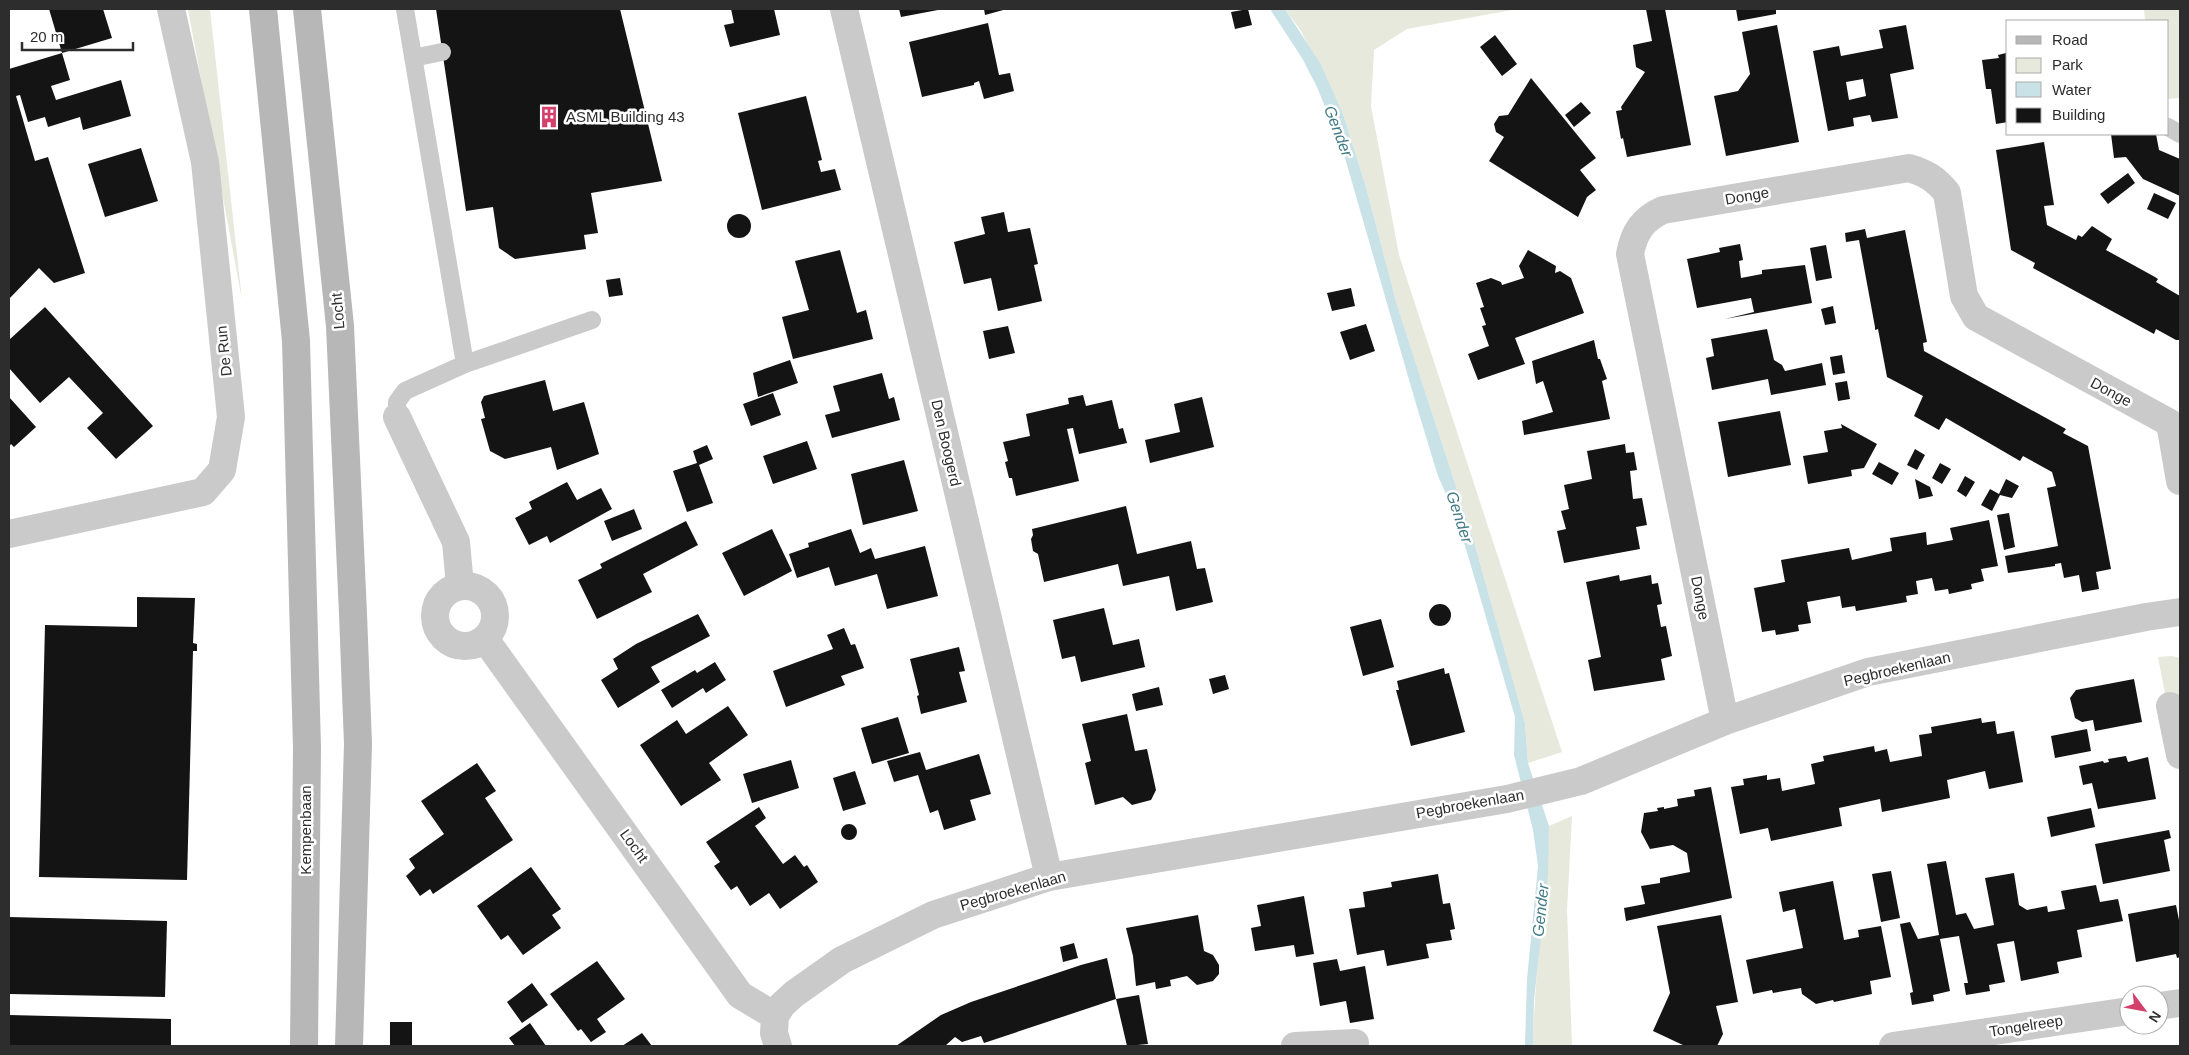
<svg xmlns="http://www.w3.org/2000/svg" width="2189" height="1055" font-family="Helvetica,sans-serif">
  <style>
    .green { fill: #e6e9db }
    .water { fill: #c9e2e7 }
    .building { fill: #141414; fill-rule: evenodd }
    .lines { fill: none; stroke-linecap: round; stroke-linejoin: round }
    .lane { stroke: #cacaca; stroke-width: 18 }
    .street { stroke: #cacaca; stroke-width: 28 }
    .secondary { stroke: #b7b7b7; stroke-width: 28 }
    .labels { text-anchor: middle; stroke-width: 5; stroke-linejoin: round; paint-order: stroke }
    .poi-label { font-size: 15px; fill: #2d2d2d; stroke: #fff; text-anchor: start }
    .street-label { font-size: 15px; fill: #2d2d2d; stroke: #fff }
    .water-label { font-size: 16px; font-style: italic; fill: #437b86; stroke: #fff }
  </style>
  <rect width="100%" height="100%" fill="#fff"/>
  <path class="green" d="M188 9H210L242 300Z
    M1285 9H1518L1407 29 1374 50 1371 106 1399 255 1562 752 1528 763 1525 723 1501 638 1474 542 1397 305 1366 187 1343 114 1301 31Z
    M2144 9H2180V98L2168 99V21H2145Z
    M2172 656 2180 658V702L2167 704 2158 657Z
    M1572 816 1567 910 1572 1046H1533C1534 972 1547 900 1549 826Z"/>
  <path class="water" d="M1270 9H1285L1320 63 1343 114 1366 187 1397 305 1474 542 1525 723 1528 763 1549 826 1548 875 1534 1000 1533 1046H1525L1527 979 1538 866 1533 830 1514 755 1515 717 1469 559 1455 514 1438 476 1416 404 1343 151 1317 87 1302 58Z"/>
  <path class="building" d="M49 9H103L112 38 62 53 70 80 51 86 56 100 121 80 131 116 83 130 80 117 48 127 45 117 28 122 20 95 16 96 35 161 48 157 85 273 54 283 39 268 9 299V69L62 53Z
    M436 9H620L662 181 591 193 598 233 584 235 586 249 515 259 499 248 493 207 466 211Z
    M731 9H774L780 35 730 47 724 25 734 23Z
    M899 9H938V10L901 17Z
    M984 9H1007L985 15Z
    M1248 9 1252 25 1235 29 1231 12Z
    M1646 9H1665L1691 145 1627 157 1623 138 1621 139 1616 111 1622 110 1621 107 1645 72 1636 67 1633 45 1652 41Z
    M1736 9H1776V14L1738 21Z
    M988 23 999 75 1010 73 1014 91 984 99 979 81 974 83V85L922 97 909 42Z
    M1777 25 1799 142 1726 156 1714 96 1738 91 1750 74 1742 32Z
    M1906 25 1914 69 1890 74 1898 118 1872 122 1870 115 1853 118 1854 126 1828 131 1813 51 1839 46 1841 56 1883 48 1879 30ZM1863 79 1866 96 1849 100 1846 82Z
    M1495 35 1517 64 1502 76 1480 47Z
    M2006 53 2008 122 1996 124 1991 89H1986L1982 60 1999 58 1998 55Z
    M1531 78 1596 158 1580 170 1596 190 1587 197 1578 217 1489 161 1504 137 1496 132 1494 124 1499 116 1508 115Z
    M806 96 822 160 818 161 821 172 835 169 841 190 762 210 738 113Z
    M1581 102 1591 113 1574 127 1565 115Z
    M2111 134H2156L2159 150 2180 159V196L2143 179 2126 157 2114 158Z
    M2044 142 2054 205 2044 206 2047 225 2076 240 2078 235 2082 237 2092 226 2112 239 2106 250 2155 277 2158 279 2156 282 2180 296V340H2176L2156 329 2154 334 2033 268 2035 263 2011 250 1996 150Z
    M141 148 158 201 105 217 88 164Z
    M2128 173 2135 183 2108 204 2100 194Z
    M2154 193 2176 203 2168 219 2147 209Z
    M1004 212 1008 232 1030 228 1038 264 1034 265 1042 301 998 311 991 278 964 284 954 242 985 234 981 217Z
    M727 226a12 12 0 1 1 24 0a12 12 0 1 1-24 0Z
    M1865 229 1867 238 1905 230 1927 342 1923 343 1924 351 2066 429 2063 433 2088 446 2111 569 2096 572 2099 589 2082 592 2079 575 2064 578 2061 563 2055 564V566L2008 573 2005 556 2058 546 2047 488 2056 486 2052 472 2023 456 2020 461 1946 418 1939 430 1914 416 1923 396 1887 377 1878 329 1875 330V327L1859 240 1846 242 1845 233Z
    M1740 244 1743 260 1739 261 1741 278 1762 274V270L1805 265 1812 303 1725 319 1754 312 1751 298 1697 308 1687 259 1720 252 1719 248Z
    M1826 245 1832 278 1816 281 1810 248Z
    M840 250 857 313 866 310 873 339 793 359 782 317 809 310 795 261Z
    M1528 250 1556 266 1555 273 1560 271 1571 278 1584 313 1515 338 1525 364 1478 380 1468 354 1489 346 1482 326 1486 325 1480 308 1484 307 1476 283 1491 278 1501 282 1502 285 1524 278 1519 266Z
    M620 278 623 295 609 297 606 280Z
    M1351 288 1355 306 1332 311 1327 293Z
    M1833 306 1836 323 1825 325 1821 309Z
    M45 307 153 426 116 459 87 428 103 413 69 377 40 403 9 368V340Z
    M1366 324 1375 351 1350 360 1340 332Z
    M1008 326 1015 353 989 359 983 331Z
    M1767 329 1774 360 1782 365 1785 371 1822 363 1826 385 1771 395 1768 379 1712 390 1706 358 1714 356 1711 339Z
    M1594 340 1598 359H1600L1607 379 1602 381 1610 419 1524 435 1522 421 1553 412 1543 381 1536 384 1532 361Z
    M1842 355 1845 373 1833 375 1830 357Z
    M790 360 798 383 758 397 753 373Z
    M882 373 889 399 894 397 900 420 832 438 825 415 840 411 833 386Z
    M545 380 553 411 584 402 599 454 557 470 551 447 505 459 490 451 481 419 485 418 481 402 484 396Z
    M1847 381 1850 399 1838 401 1835 383Z
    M773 393 781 415 751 426 743 404Z
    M1083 395 1086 406 1112 400 1119 429 1123 428 1127 443 1079 454 1073 428 1067 429 1079 481 1016 496 1012 478H1009L1005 462 1008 461 1003 442 1030 436 1026 414 1069 404 1068 398Z
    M9 397 36 427 14 447 11 444 9 447Z
    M1202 397 1214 447 1150 463 1145 440 1180 432 1174 404Z
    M1780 411 1791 465 1728 477 1718 422Z
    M1841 424 1877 444 1864 468 1851 470 1852 476 1808 484 1803 456 1828 452 1824 431 1842 428Z
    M807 441 817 469 773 484 763 456Z
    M1625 444 1626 453 1634 452 1637 470 1630 471 1633 499 1642 498 1647 525 1636 527 1640 549 1564 563 1557 531 1566 529 1561 511 1569 509 1564 485 1592 479 1587 451Z
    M707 445 713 459 699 465 713 503 687 512 673 471 697 463 693 451Z
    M1915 449 1925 455 1917 470 1907 465Z
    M904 460 918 511 863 525 851 474Z
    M1879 462 1899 473 1892 485 1872 474Z
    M1940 463 1951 469 1942 484 1932 478Z
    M1965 476 1975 482 1966 497 1957 491Z
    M1915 479 1930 487 1933 496 1919 499Z
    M2006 479 2019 486 2012 498 2000 495 1992 511 1981 505 1990 489 1999 494Z
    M567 482 577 500 601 488 612 509 550 543 547 536 529 545 515 518 532 509 529 502Z
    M1126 506 1137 554 1191 541 1197 569 1205 568 1213 602 1176 611 1169 576 1123 586 1118 564 1044 582 1038 554 1033 551 1031 539 1033 535 1032 529Z
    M634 509 642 529 612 541 604 521Z
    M2009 513 2015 547 2004 550 1997 515Z
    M1989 520 1998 566 1981 569 1984 581 1971 584 1972 589 1949 594 1948 589 1935 591 1932 578 1916 581 1918 594 1906 596 1907 602 1856 611 1855 606 1842 608 1840 596 1807 602 1811 623 1798 625 1799 631 1776 635 1775 630 1762 632 1754 588 1785 582 1781 560 1849 548 1852 560 1892 551 1890 538 1926 532 1927 545 1953 540 1950 528Z
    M686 521 698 545 643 574 652 592 597 619 578 580 602 568 600 564Z
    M772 529 792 571 744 596 722 553Z
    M851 529 860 553 871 548 875 559 925 546 938 596 887 609 877 574 835 586 829 567 797 578 789 554 809 547 808 543Z
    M1619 575 1620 581 1651 575 1652 584 1658 583 1662 604 1657 605 1661 627 1666 626 1672 656 1661 659 1665 680 1594 691 1588 660 1601 657 1586 582Z
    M137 597 195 598 193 643 197 644V651H193L187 880 39 877 45 625 137 627Z
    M1429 615a11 11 0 1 1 22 0a11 11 0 1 1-22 0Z
    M1104 608 1113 645 1139 639 1145 667 1081 682 1075 656 1062 659 1053 620Z
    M698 614 710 636 651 667 660 682 618 708 601 680 618 669 613 659 636 644Z
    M1381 619 1394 667 1363 676 1350 627Z
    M844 628 851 645 855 644 864 668 841 676 845 685 786 707 773 671 833 649 827 635Z
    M959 647 965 671 959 672 967 702 921 714 917 696 919 695 910 659Z
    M715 662 726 680 706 693 703 688 672 708 661 690 695 670 697 673Z
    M1444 668 1445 674 1449 673 1465 732 1411 746 1396 690H1399L1397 681Z
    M1225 675 1229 689 1213 694 1209 679Z
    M2134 679 2142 722 2095 731 2093 720 2082 722 2075 718 2070 698 2076 690Z
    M1159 687 1163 705 1136 711 1132 694Z
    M728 706 748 735 709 763 721 780 681 806 640 745 677 720 686 734Z
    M1127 714 1135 751 1147 749 1156 790 1151 800 1132 805 1123 797 1095 805 1085 763 1091 761 1082 724Z
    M898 717 909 753 872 764 861 728Z
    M1981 718 1982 723 1995 721 1997 734 2014 731 2023 782 1989 789 1985 771 1947 780 1950 798 1882 812 1880 799 1839 808 1842 826 1771 841 1768 828 1740 834 1731 787 1744 785 1743 779 1767 775V780L1780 778 1782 791 1815 784 1811 764 1824 761 1823 756 1874 746 1875 752 1887 749 1890 762 1922 756 1919 735 1932 733 1931 727Z
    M2087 729 2091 751 2055 758 2051 736Z
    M920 752 926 770 979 754 991 794 970 800 976 820 944 830 938 810 930 813 918 775 894 782 887 761Z
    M2126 756 2128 762 2148 757 2156 799 2098 809 2092 783 2083 785 2079 766 2103 761 2104 763 2109 762 2108 759Z
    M791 760 799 788 752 803 743 774Z
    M477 763 496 791 485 798 513 840 433 894 430 889 420 896 406 876 415 868 409 859 444 834 421 801Z
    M855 771 866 804 843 811 833 778Z
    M1711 787 1732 898 1626 921 1624 908 1645 904 1641 886 1660 883V878L1690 872 1687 853 1673 845 1650 849 1641 832 1644 813 1658 811 1657 808 1664 807V809L1678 806 1677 799 1695 796 1694 790Z
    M759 807 766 818 755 826 783 864 795 855 804 867 807 865 818 882 780 909 769 893 750 906 737 886 731 890 714 866 720 862 706 842Z
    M2091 808 2095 827 2051 837 2047 817Z
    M841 832a8 8 0 1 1 16 0a8 8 0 1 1-16 0Z
    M2169 830 2171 838 2164 840 2170 871 2103 884 2095 844Z
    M1946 861 1956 915 1966 913 1974 929 1994 925 1985 878 2014 873 2019 905 2027 910 2047 906 2048 912 2065 909 2061 891 2096 885 2100 902 2118 899 2123 921 2077 930 2082 957 2057 962 2059 973 2021 981 2014 941 1997 944 2005 982 1989 985 1990 991 1966 995 1964 983H1968L1959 936 1940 939 1950 991 1933 995 1934 1001 1912 1005 1910 993 1913 992 1900 924 1910 922 1918 939 1939 935 1927 864Z
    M531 867 561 909 552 915 561 928 523 955 508 935 501 940 477 906Z
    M1891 871 1900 918 1881 922 1872 874Z
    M1438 874 1443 904 1450 903 1455 929 1450 930 1452 940 1426 944 1429 958 1387 966 1384 950 1357 955 1349 909 1365 907 1363 892 1392 887 1391 882Z
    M1833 881 1844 940 1859 937 1858 930 1881 926 1891 977 1870 981 1872 994 1834 1002 1833 1000 1816 1004 1802 994 1801 988 1773 993 1772 990 1753 994 1746 960 1803 948 1795 909 1783 912 1779 892Z
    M1304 896 1314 954 1296 957 1294 945 1255 951 1251 928 1261 926 1257 905Z
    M2176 905 2180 925V957L2177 958 2176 954 2136 962 2128 914Z
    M1198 915 1204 951 1213 955 1219 965V974L1213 981 1197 985 1187 976 1170 980 1171 986 1156 989 1155 982 1136 986 1133 956 1126 928Z
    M1721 915 1738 1002 1716 1006 1723 1034 1717 1046H1685L1653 1031 1670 993 1657 926Z
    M9 917 167 921 165 997 9 994Z
    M1074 943 1078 958 1063 962 1060 947Z
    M1107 958 1116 999 1139 995 1148 1044 1127 1046 1116 999 984 1043 981 1036 962 1042 955 1037 945 1046H896L941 1015 971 1002 1081 965Z
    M1337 959 1340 971 1365 966 1374 1019 1350 1023 1346 1001 1320 1006 1313 963Z
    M597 961 625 999 597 1019 606 1032 591 1042 581 1029 578 1031 550 994Z
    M532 983 548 1005 522 1023 507 1002Z
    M9 1015 171 1019V1046H9Z
    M390 1022H412V1045H390Z
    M530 1023 546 1046H515L509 1038Z
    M642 1033 652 1046H622Z"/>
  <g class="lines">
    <path class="lane" d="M405 9 465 364
      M413 58 442 52
      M2168 127 2180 134
      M397 417V402L405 391 465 364 592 320"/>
    <path class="street" d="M844 9 1049 877
      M397 417 456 542 460 586
      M9 534 203 492 222 470 231 417 205 162 171 9
      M435 616a30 30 0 1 1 60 0a30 30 0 1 1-60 0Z
      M485 639 740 995 775 1016 774 1033 778 1046
      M2170 706 2180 755
      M1725 721 1630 254C1634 232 1643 219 1663 210L1909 168C1926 173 1936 179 1947 193L1964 296 1976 317 2170 423 2180 481
      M2159 1006 2180 1003
      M775 1016 782 1005 794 994 842 960 933 915 1049 877 1507 799 1581 781 1725 721 1868 672 2146 617 2180 612
      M1295 1046 1355 1043
      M1893 1046 2129 1011"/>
    <path class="secondary" d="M263 9 296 341 307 748 304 1046
      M307 9 340 326 353 614 358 744 349 1046"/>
  </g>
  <defs>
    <g id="building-bare" transform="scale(1.725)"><path d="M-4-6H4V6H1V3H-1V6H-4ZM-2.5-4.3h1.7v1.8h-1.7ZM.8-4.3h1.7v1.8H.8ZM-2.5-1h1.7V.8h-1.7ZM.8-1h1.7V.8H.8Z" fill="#d3406c" stroke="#fff" stroke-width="2.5" paint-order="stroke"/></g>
  </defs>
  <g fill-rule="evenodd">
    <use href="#building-bare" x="549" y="117"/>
  </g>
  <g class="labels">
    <g class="poi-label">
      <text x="566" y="122">ASML Building 43</text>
    </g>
    <g class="street-label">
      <text transform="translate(1747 196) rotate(-10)" y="5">Donge</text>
      <text transform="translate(338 311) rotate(-95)" y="5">Locht</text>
      <text transform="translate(224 351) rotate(-96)" y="5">De Run</text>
      <text transform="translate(2111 392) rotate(28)" y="5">Donge</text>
      <text transform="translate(946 443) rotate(77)" y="5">Den Boogerd</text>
      <text transform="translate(1700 598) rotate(79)" y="5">Donge</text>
      <text transform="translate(1897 669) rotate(-13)" y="5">Pegbroekenlaan</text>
      <text transform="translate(1470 804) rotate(-10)" y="5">Pegbroekenlaan</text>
      <text transform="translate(306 830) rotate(-90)" y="5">Kempenbaan</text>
      <text transform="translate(634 846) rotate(54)" y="5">Locht</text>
      <text transform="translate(1013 891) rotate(-16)" y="5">Pegbroekenlaan</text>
      <text transform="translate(2026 1026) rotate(-9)" y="5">Tongelreep</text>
    </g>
    <g class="water-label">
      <text transform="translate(1339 131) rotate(69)" y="6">Gender</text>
      <text transform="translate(1460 517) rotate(72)" y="6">Gender</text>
      <text transform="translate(1540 910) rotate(-84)" y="6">Gender</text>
    </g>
  </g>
  <rect width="2189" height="1055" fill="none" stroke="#2d2d2d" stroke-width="20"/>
  <rect x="2006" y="20" width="162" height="115" fill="#ffffff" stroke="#ababab"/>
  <rect x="2016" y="36" width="25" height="8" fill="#b7b7b7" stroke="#ababab"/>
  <text x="2052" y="45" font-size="15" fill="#2d2d2d">Road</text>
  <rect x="2016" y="58" width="25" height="15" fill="#e6e9db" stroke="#ababab"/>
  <text x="2052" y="70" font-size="15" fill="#2d2d2d">Park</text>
  <rect x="2016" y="82" width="25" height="15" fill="#c9e2e7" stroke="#ababab"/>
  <text x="2052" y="95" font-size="15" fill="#2d2d2d">Water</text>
  <rect x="2016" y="108" width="25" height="15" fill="#141414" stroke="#ababab"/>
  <text x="2052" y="120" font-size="15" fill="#2d2d2d">Building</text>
  <g transform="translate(2144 1010) rotate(122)"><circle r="24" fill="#ffffff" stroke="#ababab"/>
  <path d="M0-4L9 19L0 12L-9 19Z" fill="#d3406c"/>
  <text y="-8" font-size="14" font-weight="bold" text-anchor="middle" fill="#2d2d2d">N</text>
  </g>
  <path d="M22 42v8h111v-8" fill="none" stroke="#2d2d2d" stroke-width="2.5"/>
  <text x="30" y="42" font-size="15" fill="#2d2d2d" stroke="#ffffff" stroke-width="4" paint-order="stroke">20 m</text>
</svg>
